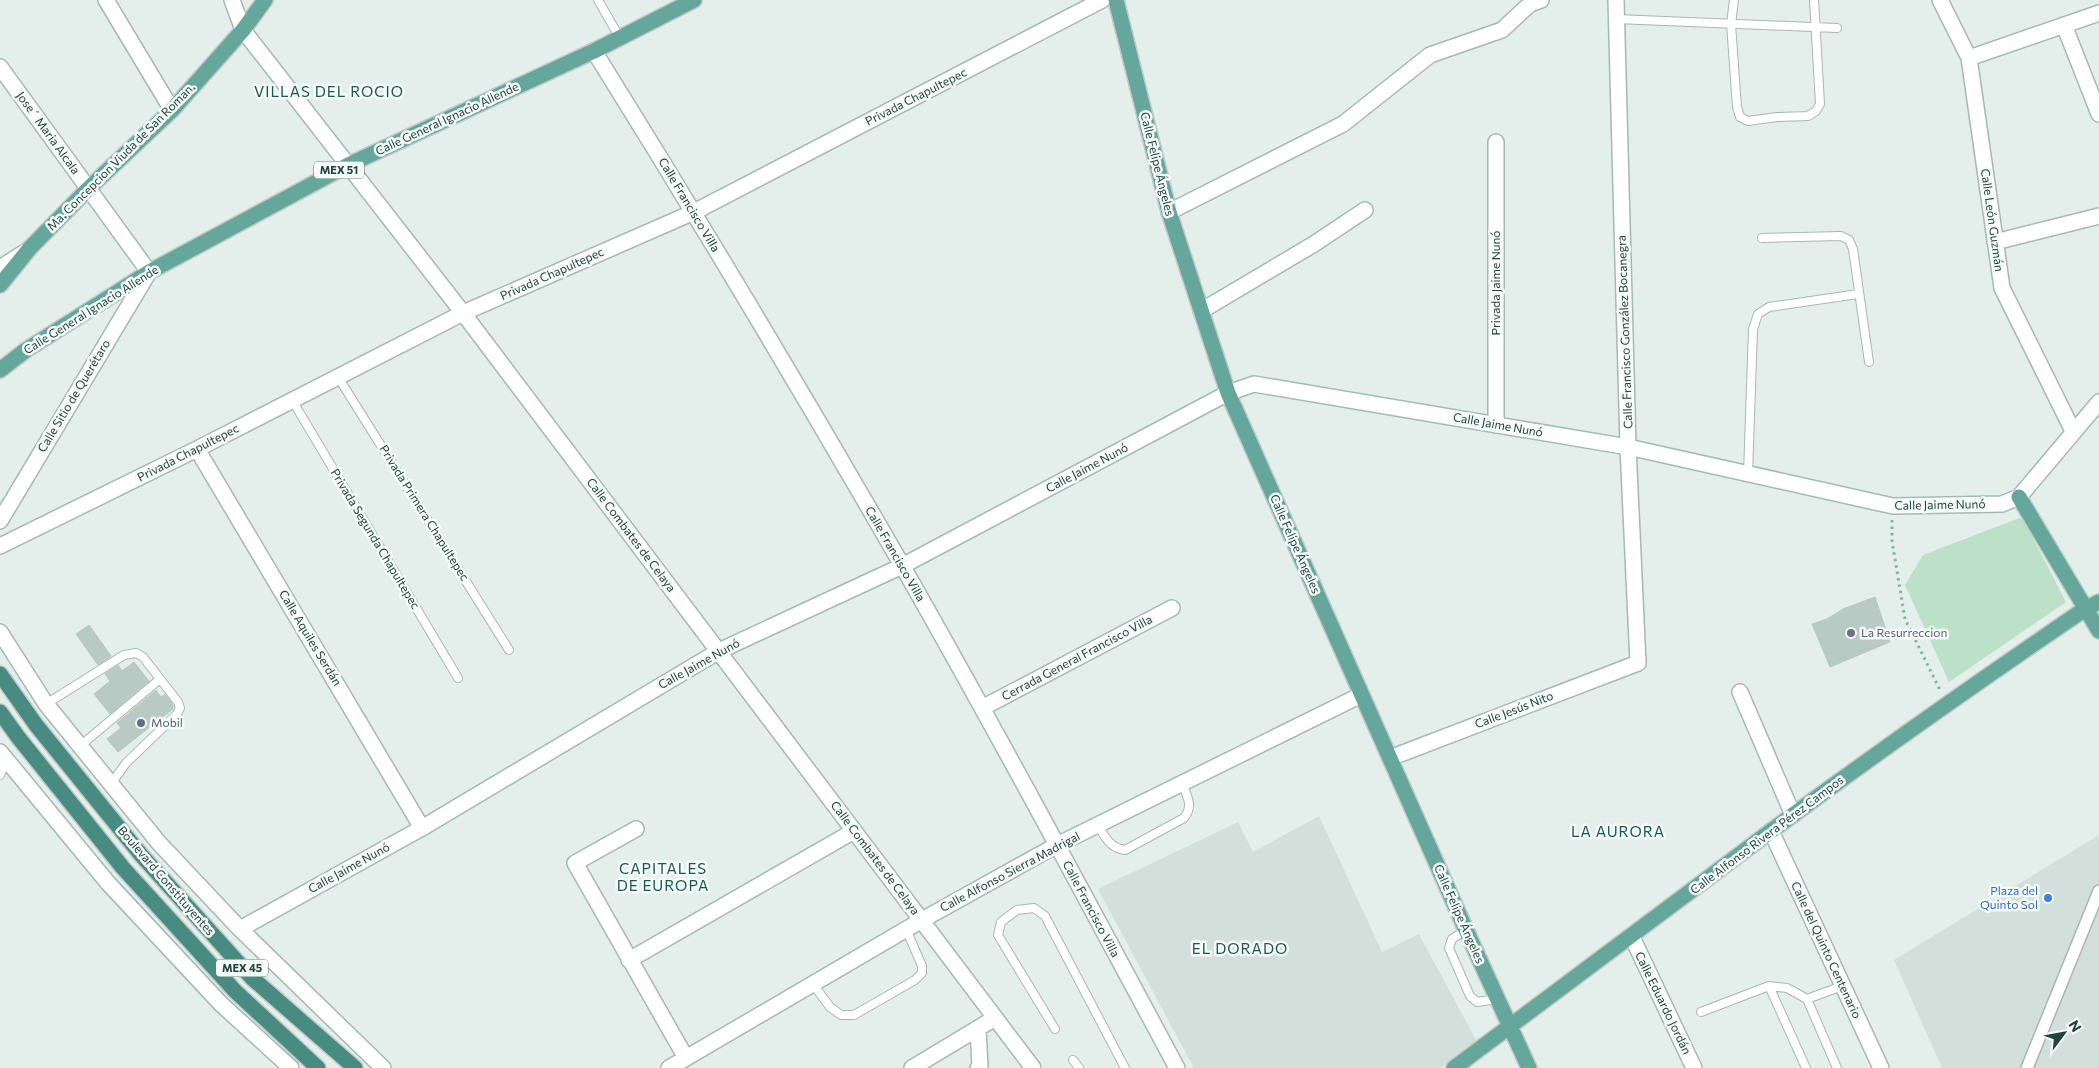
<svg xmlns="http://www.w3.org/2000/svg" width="2099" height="1068" font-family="Commissioner,sans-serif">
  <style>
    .built { fill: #d2dfda }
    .green { fill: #bce1c8 }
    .building { fill: #b9cac4; stroke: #b6c9c2 }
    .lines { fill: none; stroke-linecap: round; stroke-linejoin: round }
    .service-casing { stroke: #a6b8b3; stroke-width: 10 }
    .pedestrian-casing { stroke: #a6b8b3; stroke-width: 14 }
    .minor-casing { stroke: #a6b8b3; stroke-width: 18 }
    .tertiary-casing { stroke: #a6b8b3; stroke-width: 18 }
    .secondary-casing { stroke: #a1bbb4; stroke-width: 18 }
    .primary-casing { stroke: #c1cac8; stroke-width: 18 }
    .trunk-casing { stroke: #c1cac8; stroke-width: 18 }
    .path { stroke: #82b5a8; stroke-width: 3; stroke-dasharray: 2.5 4; stroke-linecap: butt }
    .service { stroke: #fff; stroke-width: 8 }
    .pedestrian { stroke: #fff; stroke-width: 11 }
    .minor { stroke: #fff; stroke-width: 15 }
    .tertiary { stroke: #fff; stroke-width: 15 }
    .secondary { stroke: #fff; stroke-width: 15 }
    .primary { stroke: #65a89b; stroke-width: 15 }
    .trunk { stroke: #488c81; stroke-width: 15 }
    .worship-dot { fill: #6b7280; stroke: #f5fbf8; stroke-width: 2 }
    .service-dot { fill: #5c6f8a; stroke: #f5fbf8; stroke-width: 2 }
    .shop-dot { fill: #3f7fe0; stroke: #f5fbf8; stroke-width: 2 }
    .labels { text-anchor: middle; stroke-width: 5; stroke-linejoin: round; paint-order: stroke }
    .shield { fill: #f5fbf8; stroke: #617a74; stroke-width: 1 }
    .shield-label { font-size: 11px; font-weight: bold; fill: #22423c }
    .street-label { font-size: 12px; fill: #22423c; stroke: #f5fbf8 }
    .worship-label { font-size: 12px; fill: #5b616d; stroke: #f5fbf8; text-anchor: start }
    .service-label { font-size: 12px; fill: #4e5e75; stroke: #f5fbf8; text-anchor: start }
    .shop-label { font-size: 12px; fill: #366cbe; stroke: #f5fbf8; text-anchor: end }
    .quarter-label { font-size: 15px; letter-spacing: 1px; fill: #1b574c; stroke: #f5fbf8 }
  </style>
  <rect width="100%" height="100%" fill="#e4efeb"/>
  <path class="built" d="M1319 816 1382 952 1419 934 1477 1042 1441 1068H1194L1098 889 1238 822 1253 852Z
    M2099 835V1068H1942L1894 960Z"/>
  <path class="green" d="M2022 517 2066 602 1949 682 1905 585 1923 555Z"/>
  <path class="building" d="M1875 597 1890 642 1830 667 1812 624 1827 619 1843 609Z
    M89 625 111 656 98 665 76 634Z
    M134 662 149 681 110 714 94 694 110 681 105 674 118 665 122 671Z
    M156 690 161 697 165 694 173 705V709L118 752 107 739 121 728 117 723Z"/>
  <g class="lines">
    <g class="service-casing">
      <path id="service" d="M598 0 620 38
        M1734 0 1731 24 1737 107 1740 117 1748 121 1777 117 1808 116 1816 111 1820 104 1814 0
        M1616 19 1837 28
        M1762 238 1841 236 1849 240 1853 249 1869 362
        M338 377 509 650
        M292 400 458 678
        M1748 474 1753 329 1758 314 1769 307 1858 294
        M46 704 124 655 136 653 143 657 178 702 180 708 177 714 126 763 111 784
        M80 746 160 679
        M0 775 6 760
        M1098 826C1106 838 1110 848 1125 850L1184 818C1194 805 1187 797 1182 783
        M1466 930 1452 939 1449 948 1470 996 1477 1002 1497 999
        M813 984 830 1007 841 1015H854L915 980 922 973V966L906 929
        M1769 986 1806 1068
        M1807 999 1837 1068
        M1701 1012 1769 986 1787 988 1807 999 1842 986
        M1055 1029 998 935 1001 922 1017 910 1034 908 1045 916 1125 1068
        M1073 1060 1079 1068"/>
    </g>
    <g class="pedestrian-casing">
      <path id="pedestrian" d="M2027 1068 2099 891"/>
    </g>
    <g class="minor-casing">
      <path id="minor" d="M106 0 172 110
        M1940 0 1969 58 2002 288 2073 431
        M2064 25 2099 114
        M594 51C700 221 803 393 903 567 997 732 1087 900 1177 1068
        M1969 58 2099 13
        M0 67 149 272
        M1496 142V425
        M1169 212 1343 124 1430 55 1502 30 1530 4 1541 0
        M1995 242 2099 216
        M1201 311 1314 244 1365 210
        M197 449 422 828
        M0 546 197 449 463 313 694 212 1102 0
        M1740 692 1793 815
        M982 708 1172 608
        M1390 758 1638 663 1628 447
        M636 829 575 863 686 1058
        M1771 831 1881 1068
        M1632 937 1694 1068
        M629 960 854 831
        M669 1068 922 920
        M912 1068 995 1018
        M978 1068 980 1066 978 1028"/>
    </g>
    <g class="tertiary-casing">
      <path id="tertiary" d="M232 0 243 30 463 313 1033 1068
        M1616 0 1628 447
        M0 521 149 272
        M922 920 1057 845 1361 695"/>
    </g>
    <g class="secondary-casing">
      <path id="secondary" d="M0 268 25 252
        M0 632 46 704 159 843 240 929 383 1068
        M0 752 108 883 221 1004 291 1068
        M240 929 422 828 719 651 902 566 1228 393 1254 384 1628 447 1893 506 2002 504 2019 497 2099 402"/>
    </g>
    <g class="primary-casing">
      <path id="primary" d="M1116 0 1169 212 1228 393 1466 930 1529 1068
        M0 285 30 248 89 188 172 110 243 30 265 0
        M0 370 26 350 149 272 348 165 594 51 694 0
        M2019 497 2099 631
        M1454 1068C1560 990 1665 909 1771 831 1874 755 1979 681 2085 609L2099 602"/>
    </g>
    <g class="trunk-casing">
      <path id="trunk" d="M0 674 36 725 142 856 252 978 355 1068
        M0 712 18 737 123 868 235 991 318 1068"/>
    </g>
    <path class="path" d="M1892 520V541L1905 619 1941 692"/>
    <use href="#service" class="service"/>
    <use href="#pedestrian" class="pedestrian"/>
    <use href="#minor" class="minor"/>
    <use href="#tertiary" class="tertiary"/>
    <use href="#secondary" class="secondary"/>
    <use href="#primary" class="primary"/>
    <use href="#trunk" class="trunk"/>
  </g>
  <circle class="worship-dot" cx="1851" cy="633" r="5"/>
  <circle class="service-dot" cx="141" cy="723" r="5"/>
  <circle class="shop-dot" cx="2048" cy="898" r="5"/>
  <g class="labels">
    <g class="shield">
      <rect x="314" y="161.5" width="50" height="17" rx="4"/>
      <rect x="216" y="959.5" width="52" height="17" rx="4"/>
    </g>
    <g class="shield-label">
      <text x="339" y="174">MEX 51</text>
      <text x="242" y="972">MEX 45</text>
    </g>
    <g class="street-label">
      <text transform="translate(916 97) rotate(-27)" y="4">Privada Chapultepec</text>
      <text transform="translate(447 119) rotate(-25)" y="4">Calle General Ignacio Allende</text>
      <text transform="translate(48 133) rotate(54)" y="4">Jose´ Maria Alcala</text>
      <text transform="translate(121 157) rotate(-45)" y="4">Ma. Concepcion Viuda de San Roman.</text>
      <text transform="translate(1157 164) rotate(76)" y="4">Calle Felipe Ángeles</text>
      <text transform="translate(689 205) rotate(59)" y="4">Calle Francisco Villa</text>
      <text transform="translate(1992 220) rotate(82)" y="4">Calle León Guzmán</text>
      <text transform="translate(552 274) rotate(-24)" y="4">Privada Chapultepec</text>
      <text transform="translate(1496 283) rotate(-90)" y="4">Privada Jaime Nunó</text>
      <text transform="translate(91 310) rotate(-32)" y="4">Calle General Ignacio Allende</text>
      <text transform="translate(1625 332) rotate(-92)" y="4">Calle Francisco González Bocanegra</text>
      <text transform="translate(74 396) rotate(-59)" y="4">Calle Sitio de Querétaro</text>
      <text transform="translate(1498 425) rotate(10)" y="4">Calle Jaime Nunó</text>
      <text transform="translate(188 453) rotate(-27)" y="4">Privada Chapultepec</text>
      <text transform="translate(1087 468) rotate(-28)" y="4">Calle Jaime Nunó</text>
      <text transform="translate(1940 505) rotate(-1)" y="4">Calle Jaime Nunó</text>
      <text transform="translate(424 513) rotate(58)" y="4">Privada Primera Chapultepec</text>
      <text transform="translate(631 535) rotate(53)" y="4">Calle Combates de Celaya</text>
      <text transform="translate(375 539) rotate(59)" y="4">Privada Segunda Chapultepec</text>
      <text transform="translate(1295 544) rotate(66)" y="4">Calle Felipe Ángeles</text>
      <text transform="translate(895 554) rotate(60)" y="4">Calle Francisco Villa</text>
      <text transform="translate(310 638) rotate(59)" y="4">Calle Aquiles Serdán</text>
      <text transform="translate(1077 658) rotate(-28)" y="4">Cerrada General Francisco Villa</text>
      <text transform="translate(699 664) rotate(-29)" y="4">Calle Jaime Nunó</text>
      <text transform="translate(1514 710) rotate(-21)" y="4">Calle Jesús Nito</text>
      <text transform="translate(1767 835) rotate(-37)" y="4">Calle Alfonso Rivera Pérez Campos</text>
      <text transform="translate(875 858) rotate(53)" y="4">Calle Combates de Celaya</text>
      <text transform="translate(349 868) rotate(-29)" y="4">Calle Jaime Nunó</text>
      <text transform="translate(1010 872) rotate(-28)" y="4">Calle Alfonso Sierra Madrigal</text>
      <text transform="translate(166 881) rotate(49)" y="4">Boulevard Constituyentes</text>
      <text transform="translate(1091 909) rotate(62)" y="4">Calle Francisco Villa</text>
      <text transform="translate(1459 914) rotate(66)" y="4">Calle Felipe Ángeles</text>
      <text transform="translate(1826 950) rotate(65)" y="4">Calle del Quinto Centenario</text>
      <text transform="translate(1663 1003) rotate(64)" y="4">Calle Eduardo Jordán</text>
    </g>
    <g class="worship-label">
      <text x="1861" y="637">La Resurreccion</text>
    </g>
    <g class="service-label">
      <text x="151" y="727">Mobil</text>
    </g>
    <g class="shop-label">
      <text x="2038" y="895">Plaza del<tspan x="2038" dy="14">Quinto Sol</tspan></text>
    </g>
    <g class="quarter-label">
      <text x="329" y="97">VILLAS DEL ROCIO</text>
      <text x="1618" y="837">LA AURORA</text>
      <text x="663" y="874">CAPITALES<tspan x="663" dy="17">DE EUROPA</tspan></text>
      <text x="1240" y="954">EL DORADO</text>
    </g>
  </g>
  <g transform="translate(2064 1033) rotate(58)" stroke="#f5fbf8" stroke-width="4" paint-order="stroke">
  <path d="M0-4L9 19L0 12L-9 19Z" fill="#22423c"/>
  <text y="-8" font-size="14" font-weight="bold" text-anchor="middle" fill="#22423c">N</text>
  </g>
</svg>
